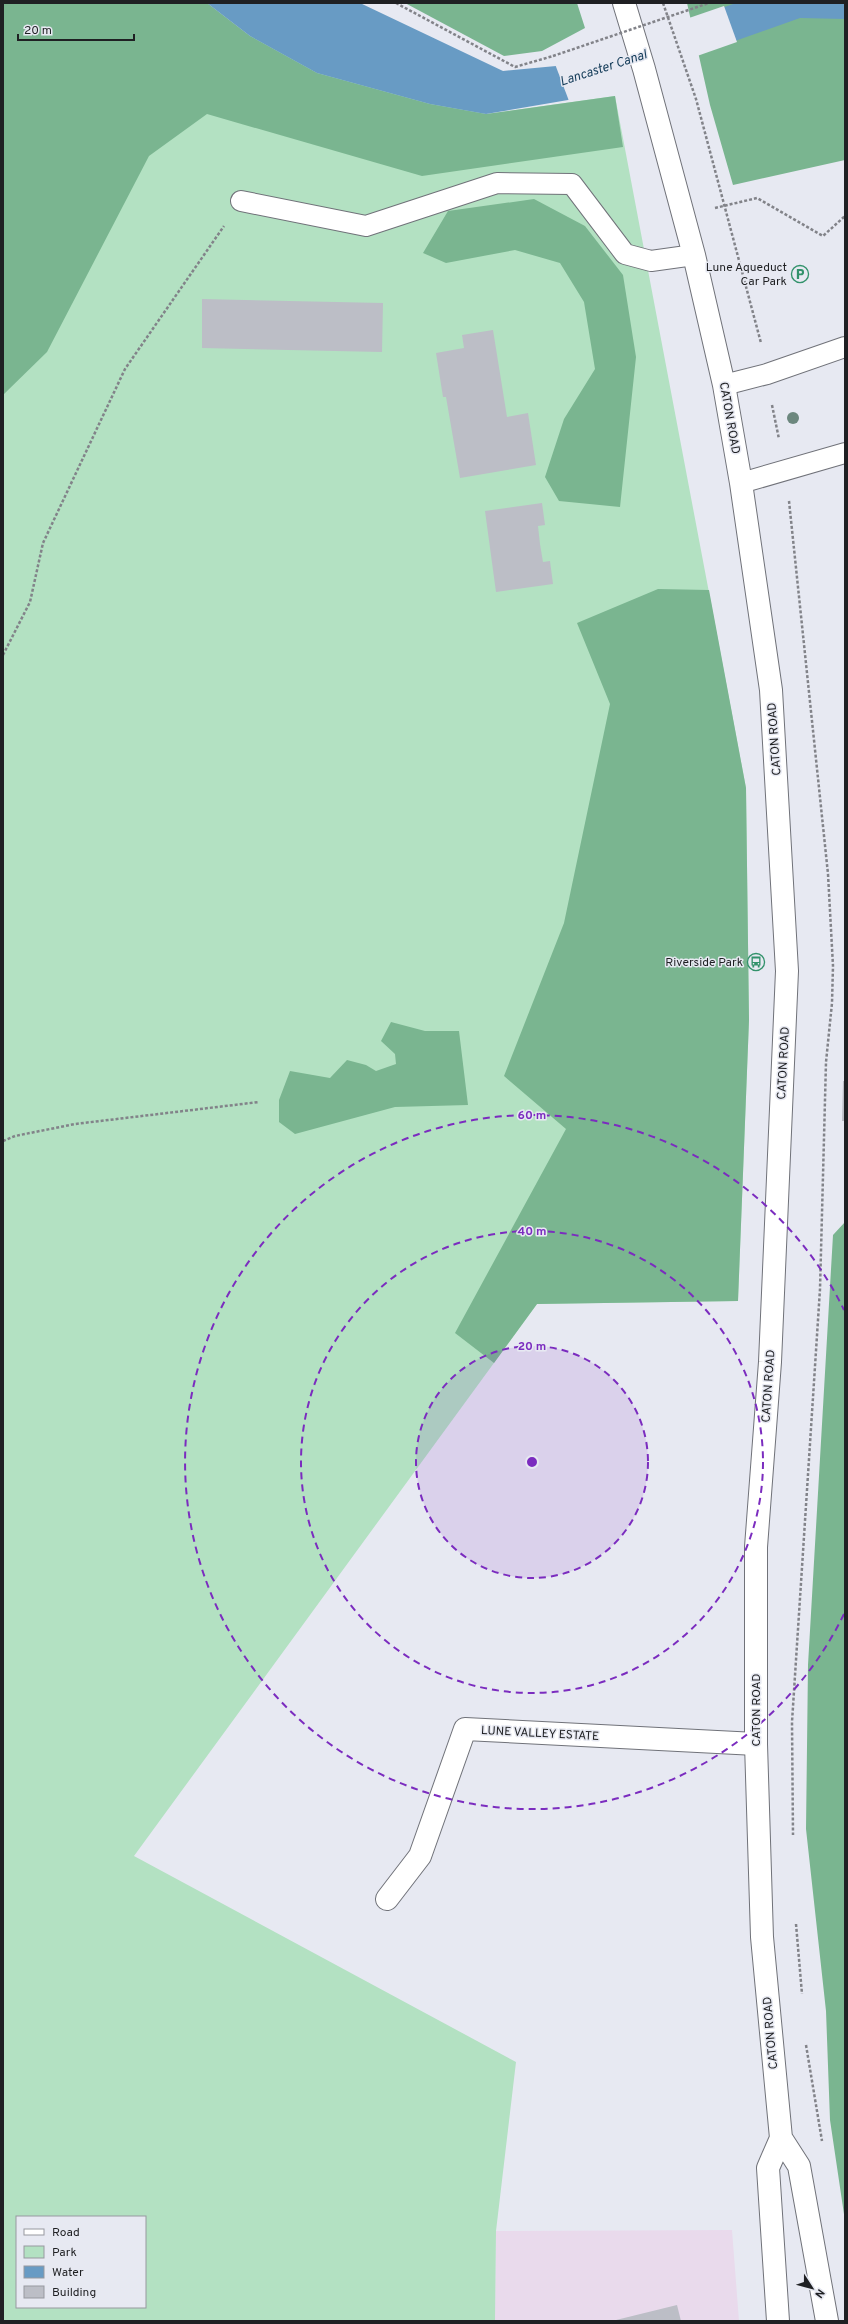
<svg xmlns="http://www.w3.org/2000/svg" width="848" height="2324" font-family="Overpass,sans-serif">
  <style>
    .commercial { fill: #e9daec }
    .green { fill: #b3e1c2; fill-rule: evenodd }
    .forest { fill: #7ab590 }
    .water { fill: #689bc4 }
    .pier { fill: #e7e9f2 }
    .building { fill: #bcbec6 }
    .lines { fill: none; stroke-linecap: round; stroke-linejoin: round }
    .service-casing { stroke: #707279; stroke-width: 22 }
    .minor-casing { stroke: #707279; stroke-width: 24 }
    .primary-casing { stroke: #707279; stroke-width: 24 }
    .path { stroke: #828389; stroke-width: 2.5; stroke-dasharray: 3 2; stroke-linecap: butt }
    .service { stroke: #fff; stroke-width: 20 }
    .minor { stroke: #fff; stroke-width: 22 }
    .primary { stroke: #fff; stroke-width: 22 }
    .path-bridge { stroke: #828389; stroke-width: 2.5; stroke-dasharray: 3 2; stroke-linecap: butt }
    .tree { fill: #6c877e }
    .ring { fill: none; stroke: #7b2cbf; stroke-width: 2; stroke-dasharray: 7 5 }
    .labels { text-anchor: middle; stroke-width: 3; stroke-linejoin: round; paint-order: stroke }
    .poi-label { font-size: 12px; fill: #1f2023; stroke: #e7e9f2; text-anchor: end }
    .street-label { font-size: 12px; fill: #1f2023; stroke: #e7e9f2 }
    .water-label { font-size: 13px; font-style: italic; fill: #133b58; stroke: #e7e9f2 }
    .centre { fill: #7b2cbf; stroke: #e7e9f2; stroke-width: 2 }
    .ring-label { font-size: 12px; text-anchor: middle; font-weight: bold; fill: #7b2cbf; stroke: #e7e9f2; stroke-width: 3; stroke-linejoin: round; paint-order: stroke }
  </style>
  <rect width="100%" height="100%" fill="#e7e9f2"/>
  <path class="commercial" d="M732 2230 739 2321H495L496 2231Z"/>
  <path class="green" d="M3 3H207L250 36 486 114 615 96 746 788 749 1020 738 1301 537 1304 134 1856 516 2062 496 2231 495 2321H3ZM17 2217H145V2307H17Z"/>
  <path class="forest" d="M3 3H207L250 36 317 73 430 104 486 114 615 96 623 147 422 176 207 114 149 156 47 352 3 395Z
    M405 3H577L585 28 542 51 504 56Z
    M687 3H845V160L733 185 710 105Z
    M534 199 585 226 623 275 636 357 620 507 559 501 545 477 564 419 595 369 584 302 560 263 515 250 446 263 423 253 448 211Z
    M658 589 709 590 746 788 749 1020 738 1301 537 1304 494 1363 455 1333 566 1129 504 1076 564 923 610 704 577 623Z
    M391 1022 425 1031H459L468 1105 395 1107 295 1134 279 1122V1100L290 1071 330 1078 347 1060 366 1065 376 1071 396 1064 395 1054 381 1041Z
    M845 1222V2221L830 2120 826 2011 806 1829 808 1665 833 1235Z"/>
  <path class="water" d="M207 3H360L503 71 556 66 736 3H845V19L800 18 568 100 486 114 430 104 317 73 250 36Z"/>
  <path class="pier" d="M724 6 737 42 569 101 555 64Z"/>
  <path class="building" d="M202 299 383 303 382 352 202 348Z
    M493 330 507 417 528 413 536 465 460 478 446 397H443L436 353 464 348 462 335Z
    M542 503 545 525 538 526 540 544 543 562 550 561 553 584 496 592 485 511Z
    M843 1081H845V1121H842Z
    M677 2305 681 2321H616V2320Z"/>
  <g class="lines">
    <g class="service-casing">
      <path id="service" d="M241 201 366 226 497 183 572 184 625 254 651 261 694 255
        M724 385 767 374 845 347
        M741 483 845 453"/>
    </g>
    <g class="minor-casing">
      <path id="minor" d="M387 1899 420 1856 465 1729 756 1744"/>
    </g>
    <g class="primary-casing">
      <path id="primary" d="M624 3 644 69 694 255 724 385 741 483 771 690 787 971 770 1362 756 1547V1744L762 1937 781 2138 799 2166 827 2321
        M778 2321 768 2168 781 2138"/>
    </g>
    <path class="path" d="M396 3 515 67 553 56
      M663 3 696 99 761 343
      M715 208 757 198 823 236 845 216
      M772 405 779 439
      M789 501 828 874 833 966 832 1003 826 1062 820 1289 792 1722 793 1835
      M3 655 30 602 43 543 125 369 224 226
      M3 1141 15 1136 75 1124 259 1102
      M796 1924 802 1994
      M806 2045 822 2141"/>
    <use href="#service" class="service"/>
    <use href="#minor" class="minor"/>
    <use href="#primary" class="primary"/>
    <path class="path-bridge" d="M553 56 709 3"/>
  </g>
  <circle class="tree" cx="793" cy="418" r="6"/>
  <circle cx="532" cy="1462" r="116" fill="#7b2cbf" fill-opacity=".12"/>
  <g class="ring">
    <circle cx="532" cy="1462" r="116"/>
    <circle cx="532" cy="1462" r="231"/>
    <path d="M844 1614A347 347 0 1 1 844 1310"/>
  </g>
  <defs>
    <g id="parking-ring" transform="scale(0.9)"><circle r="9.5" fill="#e7e9f2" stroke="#32926b" stroke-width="1.5"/><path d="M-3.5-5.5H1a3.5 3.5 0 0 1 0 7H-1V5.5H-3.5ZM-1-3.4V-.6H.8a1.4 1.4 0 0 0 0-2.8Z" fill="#32926b"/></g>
    <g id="bus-ring" transform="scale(0.9)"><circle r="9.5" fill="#e7e9f2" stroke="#32926b" stroke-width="1.5"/><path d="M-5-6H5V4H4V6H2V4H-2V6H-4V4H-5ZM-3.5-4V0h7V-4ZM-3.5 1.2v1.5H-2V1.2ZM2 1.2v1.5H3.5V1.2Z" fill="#32926b"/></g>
  </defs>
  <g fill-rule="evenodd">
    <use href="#parking-ring" x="800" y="274"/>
    <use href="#bus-ring" x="756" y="962"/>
  </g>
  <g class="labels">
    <g class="poi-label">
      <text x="787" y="271">Lune Aqueduct<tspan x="787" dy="14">Car Park</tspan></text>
      <text x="743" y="966">Riverside Park</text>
    </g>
    <g class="street-label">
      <text transform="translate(730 418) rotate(80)" y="4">CATON ROAD</text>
      <text transform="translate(774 739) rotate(-94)" y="4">CATON ROAD</text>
      <text transform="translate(783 1063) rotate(-87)" y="4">CATON ROAD</text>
      <text transform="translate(768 1386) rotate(-86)" y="4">CATON ROAD</text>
      <text transform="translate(756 1710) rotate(-90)" y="4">CATON ROAD</text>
      <text transform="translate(540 1733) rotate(3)" y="4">LUNE VALLEY ESTATE</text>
      <text transform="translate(770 2033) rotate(-95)" y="4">CATON ROAD</text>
    </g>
    <g class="water-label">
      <text transform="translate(603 67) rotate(-18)" y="5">Lancaster Canal</text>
    </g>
  </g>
  <circle cx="532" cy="1462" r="6" class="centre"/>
  <g class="ring-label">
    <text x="532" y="1119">60 m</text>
    <text x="532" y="1235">40 m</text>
    <text x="532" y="1350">20 m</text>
  </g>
  <rect width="848" height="2324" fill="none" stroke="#1f2023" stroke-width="8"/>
  <rect x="16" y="2216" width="130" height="92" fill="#e7e9f2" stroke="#97999f"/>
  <rect x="24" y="2229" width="20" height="6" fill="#ffffff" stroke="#97999f"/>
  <text x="52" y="2236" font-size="12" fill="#1f2023">Road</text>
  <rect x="24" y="2246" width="20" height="12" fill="#b3e1c2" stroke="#97999f"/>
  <text x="52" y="2256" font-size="12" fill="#1f2023">Park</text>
  <rect x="24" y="2266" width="20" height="12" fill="#689bc4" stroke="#97999f"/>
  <text x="52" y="2276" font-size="12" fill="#1f2023">Water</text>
  <rect x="24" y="2286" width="20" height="12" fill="#bcbec6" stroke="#97999f"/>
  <text x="52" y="2296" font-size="12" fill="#1f2023">Building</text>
  <g transform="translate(812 2288) rotate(126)" stroke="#e7e9f2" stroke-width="3" paint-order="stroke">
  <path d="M0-3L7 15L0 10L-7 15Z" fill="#1f2023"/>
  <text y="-6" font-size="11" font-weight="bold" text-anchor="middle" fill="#1f2023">N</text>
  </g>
  <path d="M18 34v6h116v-6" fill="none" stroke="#1f2023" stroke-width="2"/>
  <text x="24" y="34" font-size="12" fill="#1f2023" stroke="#e7e9f2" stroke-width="3" paint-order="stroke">20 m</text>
</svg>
